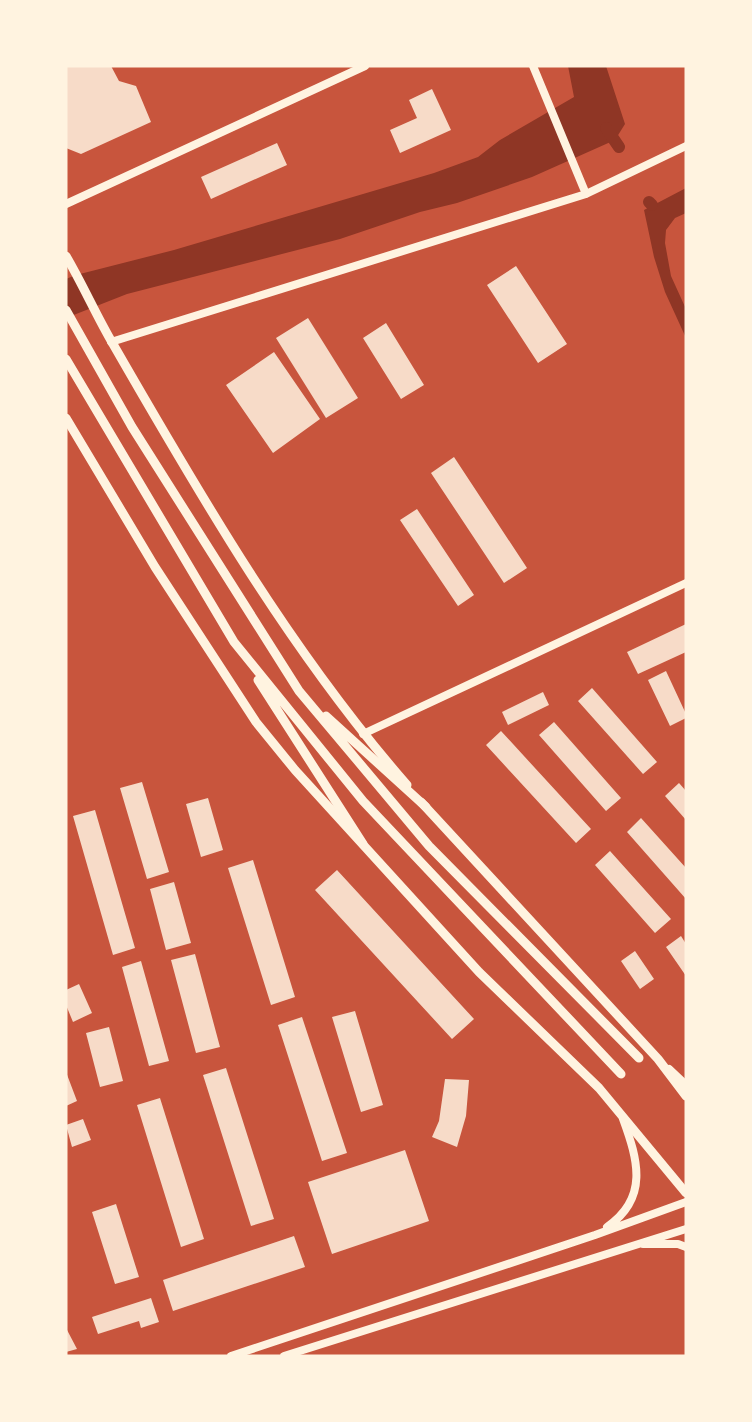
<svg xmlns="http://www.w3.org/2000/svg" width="752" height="1422" font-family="'Work Sans',sans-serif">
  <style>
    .water { fill: #8f3625 }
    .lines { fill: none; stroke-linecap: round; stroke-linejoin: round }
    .canal { stroke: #8f3625; stroke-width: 12 }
    .building { fill: #f7dbc8 }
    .tertiary { stroke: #fff3e0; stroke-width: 8 }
    .secondary { stroke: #fff3e0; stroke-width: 8 }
    .primary { stroke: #fff3e0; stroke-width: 9 }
    .trunk { stroke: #fff3e0; stroke-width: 9 }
  </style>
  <rect width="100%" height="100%" fill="#c8553d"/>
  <path class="water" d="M568 66H606L625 124 615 140 532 177 457 203 420 212 340 239 127 294 66 318V279L76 275 174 250 434 173 478 157 500 140 574 97Z
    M686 188V213L675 218 666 230 665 243 671 276 686 309V338L665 292 654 257 644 210Z"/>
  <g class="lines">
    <path class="canal" d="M606 128 619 147
      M649 202 652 205"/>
  </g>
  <path class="building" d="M66 66H111L119 81 136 86 151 122 81 154 66 148Z
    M432 89 451 130 400 153 390 130 417 118 409 100Z
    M277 143 287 165 211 199 201 177Z
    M516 266 567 344 538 363 487 285Z
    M308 318 358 398 326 418 276 338Z
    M386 323 424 385 401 399 363 338Z
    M274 352 320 419 273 453 226 385Z
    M454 457 527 568 504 583 431 473Z
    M417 509 474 595 458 606 400 520Z
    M686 624V652L638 674 627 652Z
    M666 671 686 714V718L670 726 648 680Z
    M592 688 657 762 643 774 578 701Z
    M543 692 549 705 508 725 502 712Z
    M554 722 621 798 606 811 539 735Z
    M501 731 591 829 576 843 486 745Z
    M142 782 169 872 147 879 120 788Z
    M679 783 686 791V820L665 796Z
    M208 798 223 850 201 857 186 804Z
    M95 810 135 948 113 955 73 816Z
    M641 818 686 868V899L627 832Z
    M610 851 671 919 655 933 595 865Z
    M253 860 295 997 271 1005 228 868Z
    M337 870 474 1019 452 1039 315 890Z
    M174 882 191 943 166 950 150 889Z
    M681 936 686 944V976L666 947Z
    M635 951 654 979 640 989 621 961Z
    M195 954 220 1047 196 1053 171 960Z
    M141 961 169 1061 149 1066 122 967Z
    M79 984 92 1013 73 1022 66 1005V990Z
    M355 1011 383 1105 361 1112 332 1017Z
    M302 1017 347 1153 322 1161 278 1025Z
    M109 1027 123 1081 100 1087 86 1033Z
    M226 1068 274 1219 251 1226 203 1075Z
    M66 1072 77 1101 66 1106Z
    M445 1079 469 1080 466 1116 457 1147 432 1137 439 1121Z
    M160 1098 204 1239 181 1247 137 1105Z
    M83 1119 91 1140 72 1147 66 1125Z
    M405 1150 429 1221 332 1254 308 1182Z
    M116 1204 139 1277 115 1284 92 1212Z
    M294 1236 305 1267 173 1311 163 1280Z
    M151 1298 159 1322 141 1328 139 1321 98 1334 92 1317Z
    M66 1328 77 1349 66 1352Z"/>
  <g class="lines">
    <path class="tertiary" d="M533 66 586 194
      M66 204 365 66
      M111 342 586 194 686 146
      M363 734 686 583"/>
    <path class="secondary" d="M669 1069 686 1085
      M607 1227C649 1198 638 1160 623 1119
      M643 1244H678L686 1247
      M231 1356 595 1235 686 1202
      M284 1356 686 1229"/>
    <path class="primary" d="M66 256C83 285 96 315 113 344 201 497 291 652 407 785
      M66 418 155 567 256 722 295 770 479 972 599 1088 686 1193
      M421 802 658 1059 686 1096"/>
    <path class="trunk" d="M66 310 132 427 299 691 429 846 639 1058
      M66 359 234 642 363 801 621 1074
      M258 680 363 844
      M326 716 426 807"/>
  </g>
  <rect width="752" height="1422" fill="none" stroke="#fff3e0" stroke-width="135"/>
</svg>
